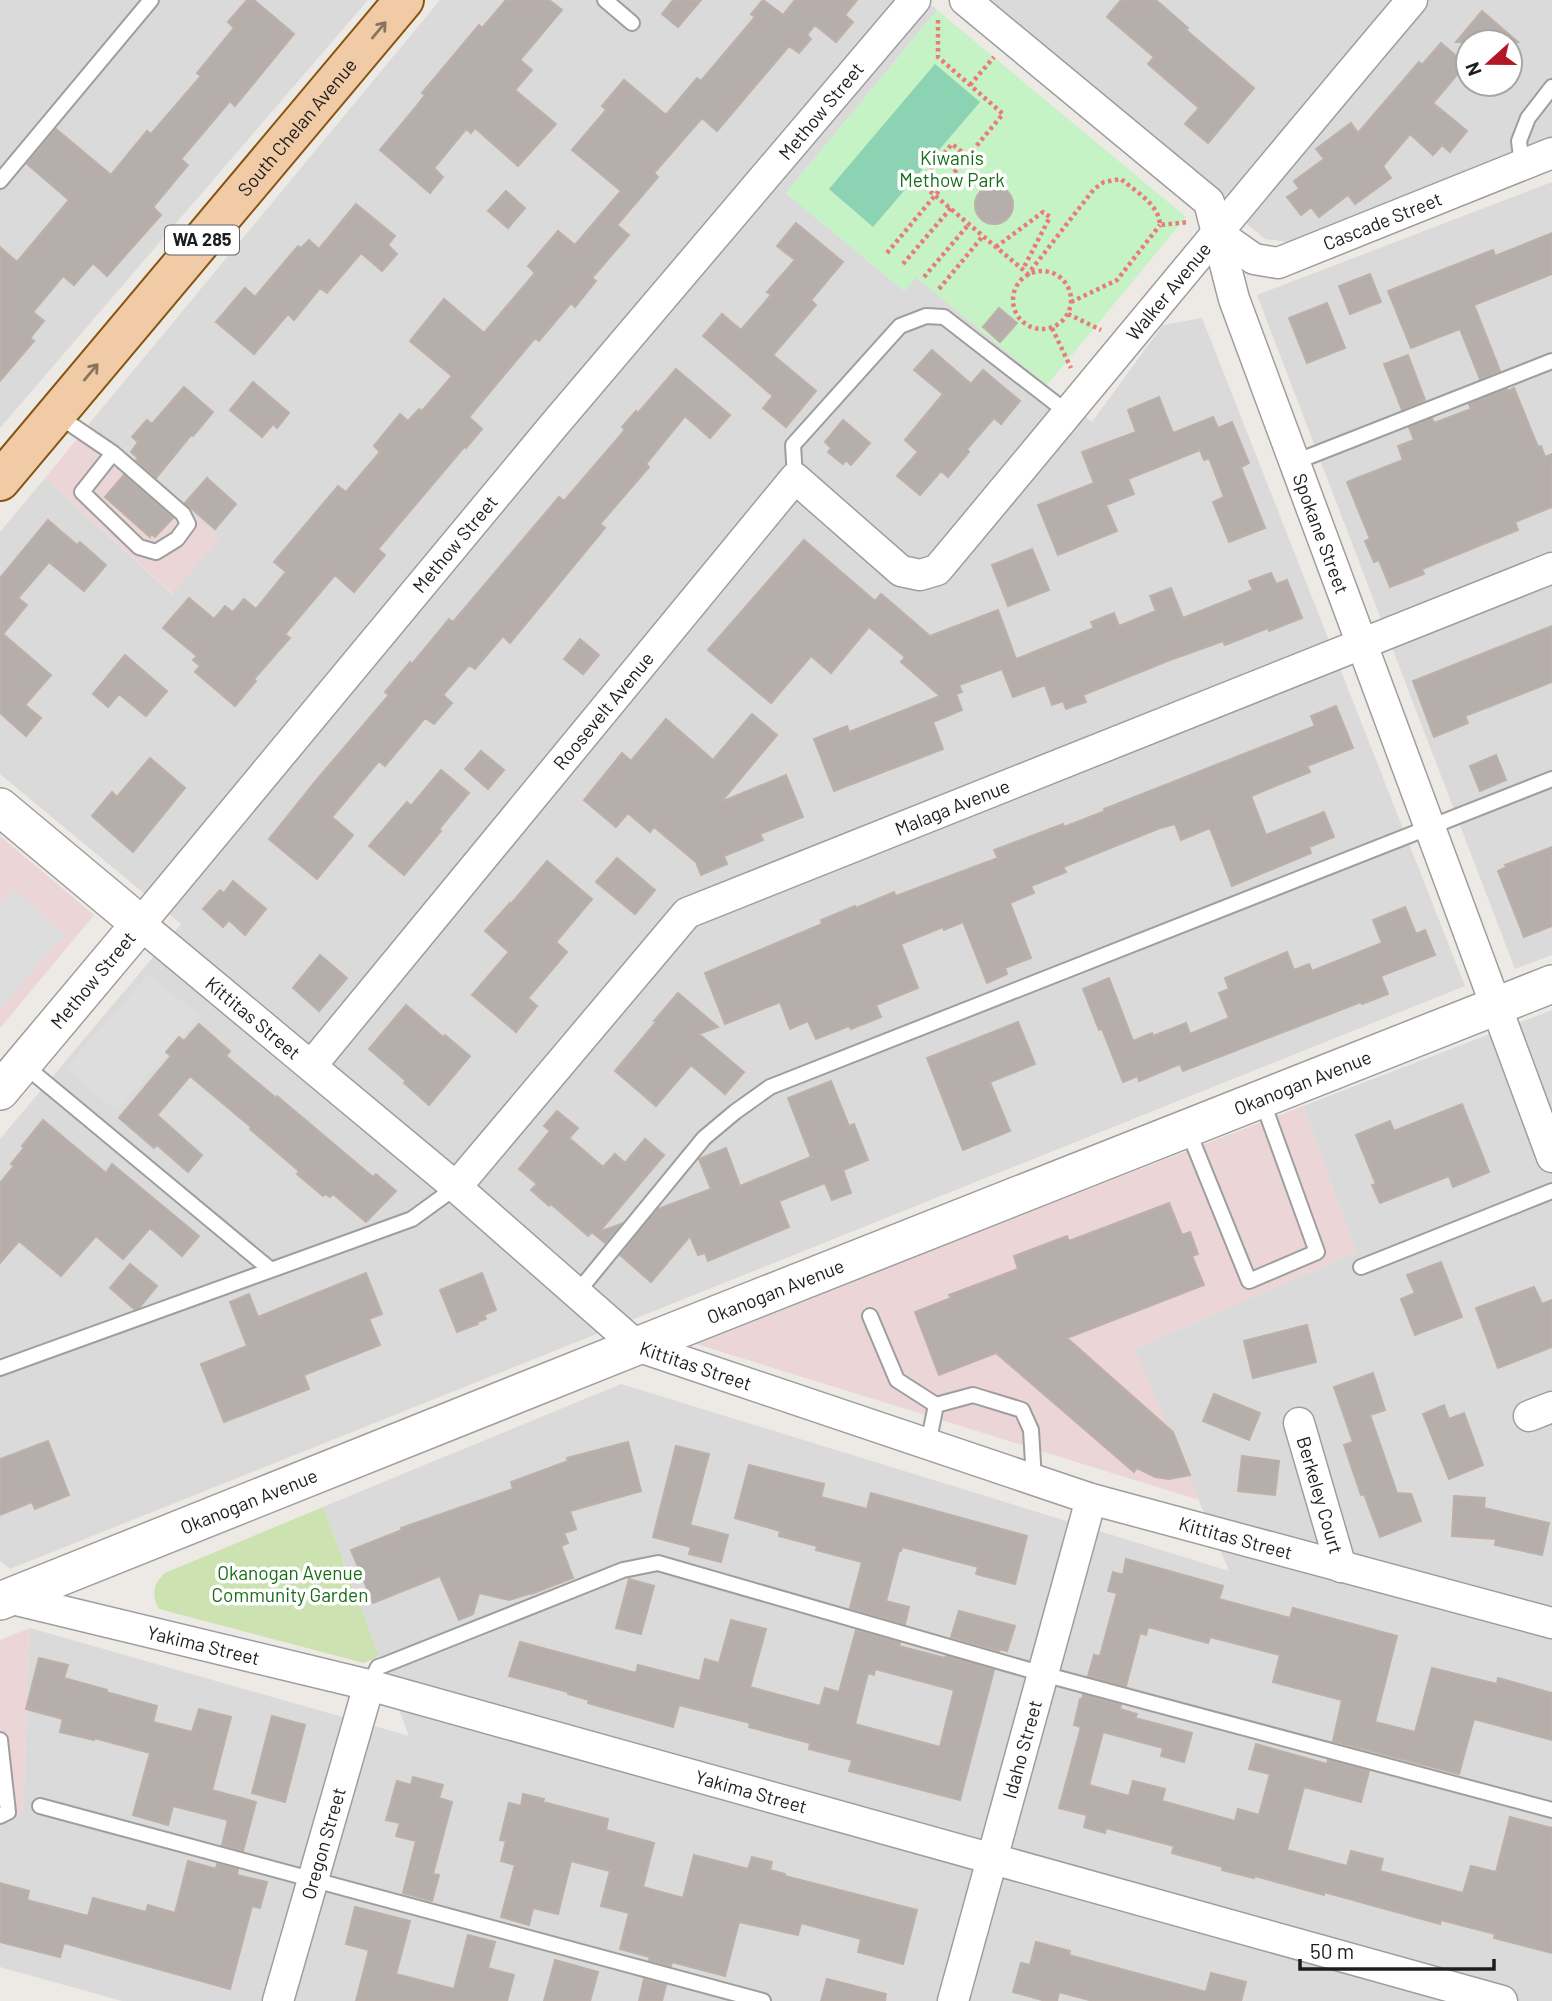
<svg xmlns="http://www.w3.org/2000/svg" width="1552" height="2001" font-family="Barlow,sans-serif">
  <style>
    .residential { fill: #dbdada; fill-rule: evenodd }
    .commercial { fill: #ecd5d6 }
    .grass { fill: #cce2b0 }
    .park { fill: #c6f3c6 }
    .pitch { fill: #8bd3b2 }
    .parking { fill: #ddd }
    .building { fill: #b6aeaa; stroke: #bdb0a8; stroke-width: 2; fill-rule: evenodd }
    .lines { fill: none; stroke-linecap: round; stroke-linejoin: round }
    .service-casing { stroke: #9e9e9e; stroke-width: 18 }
    .minor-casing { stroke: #9e9e9e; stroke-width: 33 }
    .tertiary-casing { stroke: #9e9e9e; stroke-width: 40 }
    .primary-casing { stroke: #855511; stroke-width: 42 }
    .path { stroke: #e97c79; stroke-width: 4.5; stroke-dasharray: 3.5 3.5; stroke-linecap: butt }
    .service { stroke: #fff; stroke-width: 14 }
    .minor { stroke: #fff; stroke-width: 30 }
    .tertiary { stroke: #fff; stroke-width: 37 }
    .primary { stroke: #f1caa6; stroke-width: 38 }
    .oneway { stroke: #877462 }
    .labels { text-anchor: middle; stroke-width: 7; stroke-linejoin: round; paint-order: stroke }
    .shield { fill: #fff; stroke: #616161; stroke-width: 2 }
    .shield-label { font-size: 18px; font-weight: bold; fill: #1d1d1d }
    .street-label { font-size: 19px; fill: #1d1d1d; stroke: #fff }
    .park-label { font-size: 19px; fill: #186e18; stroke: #fff }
  </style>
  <rect width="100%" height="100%" fill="#ede9e4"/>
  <path class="residential" d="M0 0H368L0 428Z
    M440 0H926L937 10 786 193 904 291 916 277 1092 422 1163 325 1202 318 1465 986 10 1569 0 1561V1139L181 924 0 774V532L45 478 172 594 219 538 89 424Z
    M974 0H1552V139L1289 242 1265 239ZM1468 42H1510V84H1468Z
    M1552 182V955L1515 969 1257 295Z
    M1552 1010V2001H122L0 1967V1826L23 1814 30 1628 409 1736 323 1507 621 1384 1229 1571 1134 1349 1356 1252 1303 1106Z"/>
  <path class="commercial" d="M89 424 219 538 173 594 45 478Z
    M0 836 94 915 0 1028Z
    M1303 1106 1356 1252 1134 1349 1199 1500 693 1343Z
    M30 1628 23 1814 0 1826V1640Z"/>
  <path class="grass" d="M323 1507 379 1656 364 1663 159 1609C151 1595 153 1584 165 1573Z"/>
  <path class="park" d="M937 10 1186 217 1047 385 916 277 904 291 786 193Z"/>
  <path class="pitch" d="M935 64 980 102 873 227 829 189Z"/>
  <path class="parking" d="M14 889 65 934 0 1009V905Z
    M149 973 200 1017 117 1112 66 1068Z"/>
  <path class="building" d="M247 0H254L294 34 235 106 230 101 181 159 188 165 153 207 161 215 107 276 93 263 74 285 63 276 33 312 44 321 30 338 34 341 0 381V247L17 262 69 200 27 164 56 129 111 175 147 131 151 134 201 76 197 73 234 28 228 22Z
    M506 0H549L562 10 520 60 532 70 515 90 556 124 518 166 475 128 471 133 466 129 434 168 443 177 430 193 380 150 415 108 425 95 422 93 479 25 482 28Z
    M673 0H701L678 27 662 14Z
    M763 0 783 15 795 0H857L845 15 853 22 836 42 815 25 807 35 811 39 799 53 789 46 717 131 702 118 654 173 658 177 617 225 629 235 592 278 596 281 575 307 571 303 539 341 535 338 469 417 482 429 466 448 465 446 378 549 385 555 354 592 335 575 285 634 290 638 254 679 256 681 235 706 195 672 200 666 193 660 197 656 163 628 189 598 214 619 225 606 233 612 244 599 256 609 286 572 274 562 338 486 346 492 380 452 374 446 400 414 408 421 419 409 422 411 452 376 410 341 444 299 484 333 535 273 528 266 558 231 575 245 621 191 572 150 606 110 602 106 624 80 666 115 697 78 701 81 755 17 751 14Z
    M1121 0H1156L1188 28 1186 30 1254 88 1208 143 1185 124 1199 108 1148 64 1154 57 1107 17Z
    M1482 11 1518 42H1456Z
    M1441 43 1462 61 1459 65 1462 69 1433 103 1467 131 1450 152 1442 145 1433 155 1410 134 1383 166 1391 178 1355 204 1348 195 1319 217 1311 207 1301 215 1287 197 1299 189 1294 181 1324 159 1316 149 1351 123 1358 133 1419 62 1422 65Z
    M975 205a19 19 0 1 1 38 0a19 19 0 1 1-38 0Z
    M506 191 525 208 508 228 488 211Z
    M356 204 395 236 388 245 397 254 382 271 361 253 327 293 320 288 294 320 288 314 254 354 216 322 245 288 255 297 298 246 301 248 309 240 319 249Z
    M796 223 843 262 811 300 816 305 773 355 816 391 786 427 763 408 773 396 703 336 722 314 741 330 771 295 767 292 795 260 777 246Z
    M1552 233V274L1474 305 1500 371 1480 379 1460 329 1411 348 1388 291 1493 250 1495 256Z
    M1370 274 1381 302 1350 314 1339 286Z
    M1327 303 1345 348 1307 363 1289 318Z
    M999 308 1017 323 1000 342 983 327Z
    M932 350 971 384 983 370 1020 401 1001 424 994 418 967 449 969 452 948 477 941 471 920 495 897 476 918 452 905 440 943 394 914 370Z
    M1408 355 1425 400 1402 410 1384 364Z
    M676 369 730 415 710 438 685 416 646 464 649 467 600 524 605 528 510 643 503 636 475 669 469 665 443 695 452 703 434 724 425 718 385 766 379 761 332 817 353 835 317 879 269 839 319 777 389 695 385 692 410 662 412 664 449 619 453 622 559 497 564 501 625 430 622 427 636 411 638 413Z
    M253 382 289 413 277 428 273 424 262 437 230 410Z
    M184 387 213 412 193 436 191 435 156 478 136 460 138 458 131 452 138 442 132 437 147 420 152 424Z
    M1514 388 1538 447 1541 446 1545 457 1552 454V507L1515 522 1518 530 1422 569 1424 574 1390 587 1379 560 1374 562 1365 541 1370 539 1347 482 1403 460 1398 446 1414 440 1409 427 1432 418 1434 423 1471 409 1469 404 1507 389 1508 391Z
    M1159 397 1173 433 1213 417 1218 428 1232 422 1249 463 1241 467 1265 528 1229 542 1213 502 1224 497 1209 458 1204 460 1200 450 1128 479 1134 494 1106 505 1117 531 1058 555 1038 505 1094 483 1082 452 1136 432 1128 410Z
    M843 420 870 443 851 465 846 460 843 464 828 452 831 448 825 442Z
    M124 475 173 518 155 537 151 534 150 537 105 497Z
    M207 478 236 504 215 529 185 503Z
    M48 520 77 545 80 542 106 565 84 591 49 562 18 598 27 605 3 634 51 675 25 705 41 718 26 736 0 713V578Z
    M804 540 875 601 881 594 930 636 998 610 1016 659 1094 628 1091 622 1114 613 1119 626 1156 611 1150 596 1171 588 1183 618 1253 590 1249 581 1271 573 1276 584 1287 580 1302 618 1269 631 1268 628 1225 645 1223 641 1170 660 1083 695 1086 702 1066 709 1063 701 1052 705 1045 685 1013 697 1002 669 959 685 962 692 956 694 962 710 933 722 943 749 834 791 814 739 847 726 849 732 940 696 901 662 905 657 869 627 831 673 811 656 771 703 708 650Z
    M1032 549 1049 590 1008 606 992 565Z
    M1552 626V682L1465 716 1468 723 1434 737 1413 681Z
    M580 639 599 655 583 674 564 659Z
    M125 655 167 691 146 716 119 694 108 707 93 694Z
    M1336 706 1353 748 1307 766 1310 772 1251 796 1266 835 1324 812 1334 837 1309 847 1311 853 1232 886 1210 828 1181 840 1175 824 1160 828 1063 867 1066 872 1031 886 1034 893 1010 903 1031 958 1005 968 1007 974 987 983 963 922 944 930 943 927 901 944 918 988 876 1005 881 1017 851 1029 849 1026 816 1039 808 1021 790 1029 780 1002 725 1024 705 973 822 924 821 920 855 906 856 908 894 892 896 896 998 858 994 850 1063 824 1064 827 1105 811 1104 809 1315 726 1311 716Z
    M752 714 777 735 721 802 786 775 803 817 760 834 763 840 724 856 727 864 701 875 696 862 654 827 650 832 628 813 616 827 584 800 622 753 631 761 666 719 713 760Z
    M481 751 504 770 488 789 465 769Z
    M1496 755 1506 780 1480 791 1470 766Z
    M150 758 185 788 133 852 92 816 112 792 117 797Z
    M441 770 469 793 439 829 441 831 404 875 369 846 407 802 411 806Z
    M1552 847V926L1524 937 1498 871 1507 867 1505 865Z
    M617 858 655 890 635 914 596 882Z
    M547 861 592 899 556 942 567 952 528 998 537 1006 516 1032 472 995 509 952 485 931 510 903 511 904Z
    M233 881 266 909 245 935 229 920 223 927 203 909 220 890 224 893Z
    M1405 907 1416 934 1425 930 1435 955 1381 976 1388 994 1362 1004 1361 1002 1183 1071 1180 1064 1139 1081 1138 1076 1123 1082 1102 1029 1099 1030 1083 989 1109 978 1133 1041 1152 1033 1153 1036 1186 1023 1190 1034 1229 1018 1219 993 1229 989 1225 978 1287 952 1294 970 1309 964 1312 971 1382 943 1373 920Z
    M320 955 347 978 319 1011 293 988Z
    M678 993 718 1027 699 1034 744 1072 725 1094 691 1065 656 1106 615 1071 656 1022 654 1021Z
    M406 1005 443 1037 445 1035 470 1056 429 1105 404 1083 406 1081 369 1049Z
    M1018 1022 1035 1064 990 1082 1010 1131 963 1150 927 1058Z
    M199 1024 230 1051 226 1056 276 1098 277 1096 373 1177 376 1174 396 1191 366 1222 333 1194 330 1197 325 1194 323 1196 297 1174 299 1171 250 1129 251 1127 190 1076 157 1115 202 1155 188 1172 157 1145 154 1148 119 1118 171 1056 166 1052 179 1037 184 1041Z
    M831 1081 849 1126 854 1124 868 1160 843 1170 851 1193 832 1200 825 1183 779 1201 789 1227 708 1261 705 1253 698 1255 690 1236 651 1282 620 1255 658 1209 711 1189 699 1159 726 1148 740 1186 811 1157 788 1098Z
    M1462 1104 1489 1172 1453 1187 1449 1176 1380 1203 1372 1185 1376 1184 1356 1135 1390 1121 1394 1131Z
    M557 1111 578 1128 569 1138 603 1167 615 1154 625 1163 645 1139 664 1155 599 1232 621 1224 605 1243 592 1232 588 1236 551 1204 549 1206 531 1190 537 1184 519 1169 550 1131 544 1126Z
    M43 1120 106 1173 112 1164 199 1236 182 1256 150 1228 123 1259 96 1236 61 1276 19 1241 0 1263V1183L14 1166 11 1164 24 1148 22 1146Z
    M1169 1203 1182 1235 1190 1232 1198 1254 1192 1256 1204 1285 1067 1338 1173 1432 1190 1475 1169 1479 1155 1477 1137 1468 1134 1472 996 1353 939 1375 915 1312 951 1298 949 1295 1018 1269 1014 1256 1067 1236 1069 1241Z
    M1441 1262 1462 1317 1415 1335 1401 1299 1415 1293 1407 1275Z
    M130 1264 157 1286 139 1308 134 1309 110 1288Z
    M366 1273 382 1314 369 1319 380 1345 304 1375 309 1389 224 1422 201 1364 247 1346 230 1302 249 1294 258 1317Z
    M482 1273 496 1310 484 1315 486 1319 477 1322 478 1324 457 1332 440 1290Z
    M1534 1287 1542 1304 1552 1300V1347L1498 1368 1476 1308Z
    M1307 1325 1316 1362 1253 1378 1244 1341Z
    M1373 1373 1385 1410 1370 1415 1397 1493 1411 1494 1421 1521 1380 1537 1364 1494 1361 1495 1344 1445 1353 1442 1334 1387Z
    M1214 1394 1260 1413 1249 1440 1203 1421Z
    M1444 1405 1449 1419 1464 1413 1483 1465 1449 1479 1423 1414Z
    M48 1441 69 1495 35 1509 32 1502 0 1515V1459Z
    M628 1442 641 1491 570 1511 576 1529 564 1533 568 1543 561 1546 573 1578 531 1594 532 1593 509 1600 479 1593 473 1614 459 1620 440 1576 373 1603 351 1550 402 1530 401 1528 513 1489 511 1482 568 1461 567 1458Z
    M676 1446 709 1454 690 1525 728 1535 721 1562 689 1554 691 1547 653 1537Z
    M1242 1456 1279 1461 1275 1495 1238 1491Z
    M749 1465 824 1484 821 1497 867 1509 871 1493 1027 1536 1015 1584 976 1574 978 1567 902 1547 901 1551H899L886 1601 909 1607 905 1624 850 1608 862 1562 816 1550 817 1546 779 1536 780 1531 735 1518Z
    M1454 1496 1485 1498 1484 1508 1549 1523 1542 1555 1495 1545 1496 1539 1452 1536Z
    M1126 1559 1223 1586 1219 1599 1290 1618 1293 1608 1397 1636 1375 1722 1415 1732 1432 1668 1497 1684 1498 1678 1552 1693V1740L1474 1719 1459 1774 1333 1741 1342 1700 1273 1682 1280 1655 1210 1637 1208 1643 1148 1627 1146 1635 1140 1633 1126 1686 1088 1676 1094 1655 1100 1656 1117 1593 1108 1591 1113 1572 1123 1575Z
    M629 1579 654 1586 641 1634 616 1628Z
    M959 1611 1015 1626 1007 1651 999 1649V1651L951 1637Z
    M731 1620 766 1629 750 1687 820 1706 825 1688 839 1692 856 1630 900 1643 899 1646 945 1658 946 1656 994 1670 960 1800 849 1771 852 1760 809 1749 810 1743 749 1727 750 1723 679 1705 673 1727 588 1703 589 1700 568 1694V1692L509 1676 520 1642 636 1673 638 1665 700 1681 705 1659 719 1663ZM875 1669 954 1690 940 1747 855 1724 868 1673 874 1675Z
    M39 1658 68 1665 64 1678 107 1690 106 1692 157 1706 153 1722 192 1732 199 1709 231 1717 212 1790 256 1802 243 1851 222 1845 228 1820 173 1806 168 1825 133 1815 150 1753 94 1738V1740L60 1732 63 1719 26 1709Z
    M1083 1695 1121 1705 1120 1709 1137 1714 1135 1718 1192 1733 1184 1762 1161 1756 1163 1748 1103 1732 1089 1785 1129 1796 1133 1781 1165 1789 1162 1801 1235 1821 1238 1809 1259 1815 1270 1774 1249 1769 1256 1744 1327 1764 1328 1760 1369 1771 1361 1802 1304 1787 1287 1850 1347 1866 1351 1851 1383 1859 1380 1871 1463 1893 1471 1866 1496 1872 1510 1817 1552 1828V1953L1494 1938 1495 1934 1441 1920 1440 1924 1324 1892V1895L1255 1876 1254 1878 1222 1870 1223 1867 1172 1853 1174 1846 1106 1828 1105 1833 1084 1827 1087 1815 1059 1808 1081 1727 1074 1725 1080 1699H1082Z
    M272 1716 305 1725 285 1802 252 1793Z
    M413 1777 443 1785 439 1798 452 1802 433 1874 439 1875 432 1901 403 1893 416 1841 396 1836 400 1823 386 1820 397 1781 411 1785Z
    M523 1794 544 1799 543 1802 608 1819 606 1830 654 1843 643 1887 683 1898 694 1855 748 1869 752 1857 772 1862 770 1870 785 1874V1876L917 1910 903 1964 858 1952 861 1939 801 1923 798 1935 739 1922 725 1976 672 1962 671 1966 649 1960 650 1957 620 1949 629 1913 601 1906 610 1871 571 1861 558 1914 533 1908 529 1925 501 1917 515 1865 501 1861 506 1841 500 1840 509 1803 521 1806Z
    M188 1861 216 1869 217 1864 238 1869 237 1875 267 1882 260 1908 252 1906 230 1989 64 1943 60 1957 0 1942V1883L29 1891 27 1900 88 1916 93 1898 146 1912 148 1905 175 1913Z
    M355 1907 410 1921 396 1974 454 1989 468 1935 495 1942 488 1968 514 1975 507 2001H356L369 1950 346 1944Z
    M1036 1942 1070 1951 1069 1955 1206 1992 1211 1973 1246 1982 1241 2001H1093L1059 1992 1057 2001H1046L1013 1992 1021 1963 1030 1965Z
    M555 1960 598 1972 590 2001H544Z
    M644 1979 666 1985 662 2001H639Z
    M827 1979 886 1994 885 2001H821Z"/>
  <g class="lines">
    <g class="service-casing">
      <path id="service" d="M605 0 632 23
        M1522 165 1519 141 1528 118 1552 87
        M0 181 151 0
        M57 415 113 453 82 492 139 547 156 552 177 539 188 524 183 514 113 453
        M1295 462 1552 361
        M795 478 793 445 900 326 926 316 944 317 1068 413
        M24 1065 271 1270
        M1187 1128 1249 1281 1317 1252 1262 1100
        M1361 1267 1552 1191
        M576 1294 704 1138 735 1112 770 1087 1552 779
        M870 1316 897 1380 936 1405
        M0 1368 412 1219 456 1187
        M928 1444 936 1405 973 1395 1022 1410 1031 1430 1034 1480
        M369 1685 378 1667 384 1665 623 1570 658 1563 1043 1674 1552 1810
        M0 1740 8 1812 0 1816
        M40 1806 763 2001"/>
    </g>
    <g class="minor-casing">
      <g id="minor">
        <path id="s1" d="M915 0 554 425 140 924 456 1187 637 1346 1091 1499 1552 1623"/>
        <path id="s2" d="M965 0 1209 202 1234 299 1552 1157"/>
        <path id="s3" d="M1217 233 1254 259 1278 263 1552 153"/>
        <path id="s4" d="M311 1066 795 478 901 571 920 575 937 570C1096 380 1252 189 1412 0"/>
        <path id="s5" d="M456 1187 687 913 1552 568"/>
        <path d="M1529 1416 1552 1407"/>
        <path id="s6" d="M1299 1423 1341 1567"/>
        <path id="s7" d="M8 1598 369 1685 1502 2001"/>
        <path id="s8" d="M278 2001 369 1685"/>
        <path id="s9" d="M953 2001 1091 1499"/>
      </g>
    </g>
    <g class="tertiary-casing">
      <g id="tertiary">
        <path d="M0 807 140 924 0 1091"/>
        <path id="s10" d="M0 1601 637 1346 1552 984"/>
      </g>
    </g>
    <g class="primary-casing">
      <g id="primary">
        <path id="s11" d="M0 481 404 0"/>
      </g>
    </g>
    <path class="path" d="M970 85 994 57
      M967 156 952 144 919 182 1028 274 1094 189 1104 182 1121 179C1136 192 1159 204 1160 225L1189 222
      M996 247 1043 212 1050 217 1023 269
      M887 253 1003 114 938 57V17
      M903 264 951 208
      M1013 300a29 29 0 1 1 58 0a29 29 0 1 1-58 0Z
      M924 277 969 224
      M939 289 983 236
      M1071 302 1117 280 1160 225
      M1068 314 1101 330
      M1052 328 1071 368"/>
    <use href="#service" class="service"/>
    <use href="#minor" class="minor"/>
    <use href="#tertiary" class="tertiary"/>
    <use href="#primary" class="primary"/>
  </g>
  <defs><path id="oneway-shaft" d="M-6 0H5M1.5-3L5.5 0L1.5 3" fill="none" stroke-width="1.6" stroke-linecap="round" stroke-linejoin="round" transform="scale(1.75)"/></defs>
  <g class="oneway">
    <use href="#oneway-shaft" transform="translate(379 30) rotate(-50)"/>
    <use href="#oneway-shaft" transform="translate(91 372) rotate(-50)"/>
  </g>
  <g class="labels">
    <rect class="shield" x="165" y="225.5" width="74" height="29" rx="5"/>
    <g class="shield-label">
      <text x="202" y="246">WA 285</text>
    </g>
    <g class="street-label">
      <text transform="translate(821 111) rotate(-50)" y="7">Methow Street</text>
      <text dy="7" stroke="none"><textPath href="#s11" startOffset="462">South Chelan Avenue</textPath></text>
      <text dy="7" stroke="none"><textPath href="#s3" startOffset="182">Cascade Street</textPath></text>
      <text dy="7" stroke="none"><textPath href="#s4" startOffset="1302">Walker Avenue</textPath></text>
      <text dy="7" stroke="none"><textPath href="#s2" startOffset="667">Spokane Street</textPath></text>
      <text transform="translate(455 544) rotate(-50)" y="7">Methow Street</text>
      <text dy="7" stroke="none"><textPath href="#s4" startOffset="460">Roosevelt Avenue</textPath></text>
      <text dy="7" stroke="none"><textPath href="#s5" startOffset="644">Malaga Avenue</textPath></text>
      <text transform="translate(93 980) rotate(-50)" y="7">Methow Street</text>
      <text dy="7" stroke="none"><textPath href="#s1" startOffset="1353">Kittitas Street</textPath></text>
      <text dy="7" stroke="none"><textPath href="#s10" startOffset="1402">Okanogan Avenue</textPath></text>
      <text dy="7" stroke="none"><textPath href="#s10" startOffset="835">Okanogan Avenue</textPath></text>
      <text dy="7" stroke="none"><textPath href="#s1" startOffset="1920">Kittitas Street</textPath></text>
      <text dy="7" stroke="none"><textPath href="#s6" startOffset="75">Berkeley Court</textPath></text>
      <text dy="7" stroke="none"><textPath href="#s10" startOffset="268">Okanogan Avenue</textPath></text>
      <text dy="7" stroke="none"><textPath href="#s1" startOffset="2487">Kittitas Street</textPath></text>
      <text dy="7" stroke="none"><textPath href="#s7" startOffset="201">Yakima Street</textPath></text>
      <text dy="7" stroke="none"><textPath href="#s9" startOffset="261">Idaho Street</textPath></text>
      <text dy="7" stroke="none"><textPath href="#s7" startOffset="768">Yakima Street</textPath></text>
      <text dy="7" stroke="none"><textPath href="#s8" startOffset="164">Oregon Street</textPath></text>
    </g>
    <g class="park-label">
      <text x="952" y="165">Kiwanis<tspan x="952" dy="22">Methow Park</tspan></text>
      <text x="290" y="1580">Okanogan Avenue<tspan x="290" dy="22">Community Garden</tspan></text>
    </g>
  </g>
  <g transform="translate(1489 63) rotate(249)"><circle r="33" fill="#ffffff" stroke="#a5a5a5" stroke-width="2"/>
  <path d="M0-5L12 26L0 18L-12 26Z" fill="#b31724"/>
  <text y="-10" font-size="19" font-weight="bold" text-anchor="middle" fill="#1d1d1d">N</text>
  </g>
  <path d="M1300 1959v10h194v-10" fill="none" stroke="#1d1d1d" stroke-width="3.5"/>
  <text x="1310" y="1959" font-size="21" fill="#1d1d1d" stroke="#ffffff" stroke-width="5" paint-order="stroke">50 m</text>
</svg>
